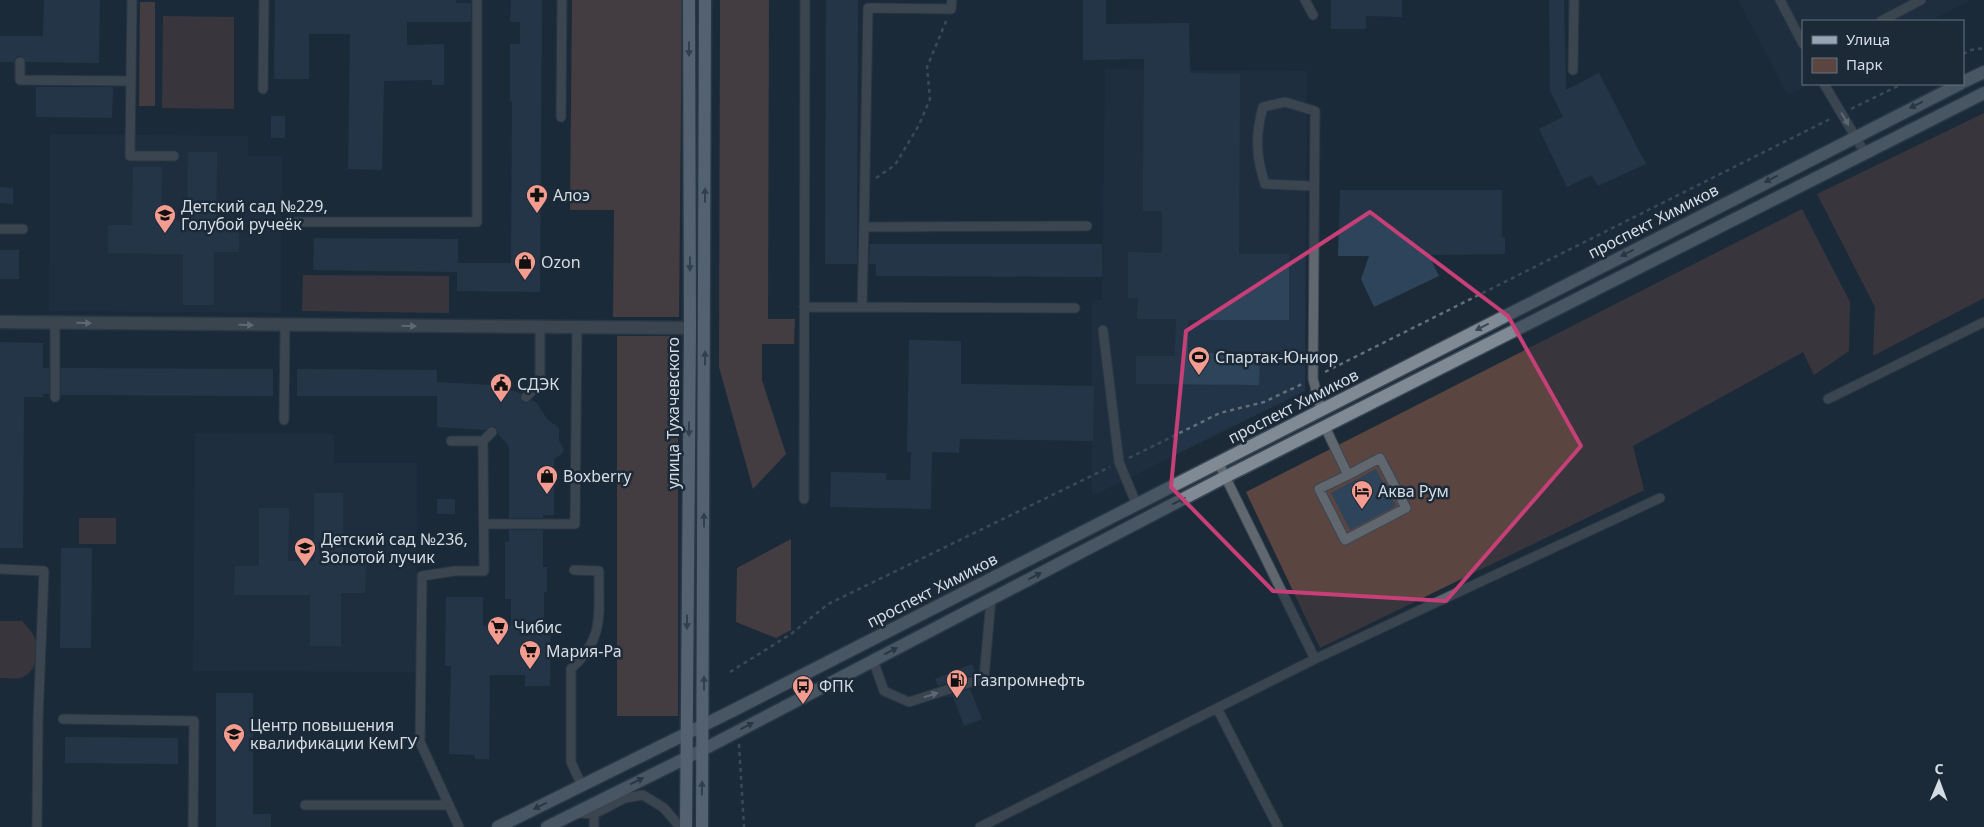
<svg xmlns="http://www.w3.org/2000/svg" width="1984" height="827" font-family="'Noto Sans',sans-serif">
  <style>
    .built { fill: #223447 }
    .green { fill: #5b4541 }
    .forest { fill: #74524d }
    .building { fill: #2e445a }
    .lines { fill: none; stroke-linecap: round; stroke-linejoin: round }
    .lane-casing { stroke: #394754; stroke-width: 11 }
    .street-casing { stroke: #394754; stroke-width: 15 }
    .secondary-casing { stroke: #394754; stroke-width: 15 }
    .primary-casing { stroke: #394754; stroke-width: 15 }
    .path { stroke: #636f7b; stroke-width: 2.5; stroke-dasharray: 4 4; stroke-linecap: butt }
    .lane { stroke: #60676e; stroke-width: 9 }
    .street { stroke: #60676e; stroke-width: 12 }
    .secondary { stroke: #7f8a95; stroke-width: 12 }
    .primary { stroke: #97a5b4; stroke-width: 12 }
    .oneway { fill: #4d5b6a }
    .oneway2 { fill: #3a4754 }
    .oneway3 { fill: #abb4bc }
    .marked { fill: none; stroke: #c63f77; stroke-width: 4; stroke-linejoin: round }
    .labels { text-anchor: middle; stroke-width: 5; stroke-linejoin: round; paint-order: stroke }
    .poi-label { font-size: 16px; fill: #d4dde6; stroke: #1c2a38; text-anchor: start }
    .street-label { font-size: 16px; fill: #d4dde6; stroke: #1c2a38 }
  </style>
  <rect width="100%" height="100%" fill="#1c2a38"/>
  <path class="built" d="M1738 0H1971L1930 21H1803V84H1810L1788 95Z
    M1105 69 1307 71 1305 391 1092 496V300H1102Z
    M50 134 248 136V156H282L281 313 49 311Z
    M195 433 334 434V463H417L416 672 193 671Z"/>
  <path class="green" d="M163 16 234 17V109L162 108Z
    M1984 113V298L1873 356 1875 307 1817 194Z
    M1802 209 1850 302 1849 351 1814 375 1803 352 1633 446 1644 490 1320 648 1246 492Z
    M303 275 449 276V313L302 311Z
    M79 518H116V544H79Z
    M0 621H22C35 634 43 648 34 666 32 670 28 675 23 677 18 680 7 678 0 678Z"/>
  <path class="forest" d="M572 0H682L679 317H613L614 210H570Z
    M720 0H769L768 319H795L794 344H762V380L786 454 753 489 719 367Z
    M140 2H155V106H139Z
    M617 336H678V716H617Z
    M791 539V630L776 638 736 622 737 568Z"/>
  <path class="building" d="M44 0H100L99 63 26 62 20 56 16 57 14 62H0V36H43Z
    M275 0H456V3H471V22H407V45L444 44V85H432V80L384 81 382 170 348 169 350 34H309V79H274Z
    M511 0H542L540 292 457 291V272L313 270 314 238 458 239V263H511L512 101H510V44H520V22H510Z
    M826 0H858L857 264H825Z
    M1083 0H1106V24L1189 23 1190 73 1240 74 1239 254H1289V320H1188V353H1260L1259 385 1136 384V356H1175L1176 319H1137L1138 298H1128V252L1162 253V211H1143L1144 59 1083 60Z
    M1331 0H1402V17L1366 16V29H1331Z
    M1549 0H1564L1566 90 1599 73 1646 164 1598 186 1592 175 1567 187 1539 129 1563 117 1550 91Z
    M36 87H113L112 118 36 117Z
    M271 116H285V138H271Z
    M188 152H217L216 221H239V252H214V305H183V254L108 253V225H132L133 167H162L161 220 187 221Z
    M0 187 13 188V204L0 203Z
    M1340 190H1502V237H1505V254L1429 255 1439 276 1374 307 1361 279 1369 256H1338Z
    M870 244H1102V277L876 276V264H869Z
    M0 250H19V279H0Z
    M909 340 961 341V384L1094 386 1093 441 960 439 959 453 932 452 931 509 830 507 831 472 886 473V480H910L911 452H907Z
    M0 342 43 343V368H49V394H43V397H24L23 548H0Z
    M61 368 273 369V396L61 395Z
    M297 369 437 370V382L491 385 499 379 505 381 508 389 521 394 522 402 527 403 532 400 537 403 547 419 559 428V441L564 449 562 454 554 459V515H543V518H509V449L508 445 498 434V430L494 426 485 430 437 427V396H297Z
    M1376 469 1396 506 1350 530 1331 493Z
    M314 493H343V562H366L365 593H341V646H310V595H234L235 566H259V508H289L288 561H314Z
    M437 499H455V514H437Z
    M509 530H543V567H547V592H544V626H551L550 686H525V675H490L489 759H475V755L449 754 451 666H445L446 597H483V626H511V599H505V542H509Z
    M61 548H92L91 648H60Z
    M972 664 976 674 938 686 935 679Z
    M970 689 982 719 964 726 953 696 942 698Z
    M216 693H253V814H271V827H216Z
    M65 737 178 738V764L65 763Z"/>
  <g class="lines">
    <g class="lane-casing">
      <path id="lane" d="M132 0 130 156H174
        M952 0 951 9 868 8 864 227 1087 226
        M1305 0 1313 15
        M1780 0 1803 44
        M1881 21 1921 0
        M20 62V80L131 81
        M1573 70 1574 0
        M1824 84 1865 153
        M263 89 264 0
        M561 117 562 0
        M1313 186 1265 184C1256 157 1255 135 1263 107L1285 102 1315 111 1313 379 1321 410
        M296 222H477V0
        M0 229H23
        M804 307 1075 308
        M862 307 864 227
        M1103 330 1119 462 1136 503
        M55 397V323
        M526 397 540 383V327
        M1828 399 1984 322
        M284 420 285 325
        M1325 427 1348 475 1319 489 1345 540 1406 508 1380 458 1348 475
        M451 441H483
        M804 499 805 0
        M484 524H575L577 328
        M0 569 44 571 38 720 37 827
        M574 570 599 571C598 614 606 637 571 669V762L582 786
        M1315 659 1660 498
        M873 660 884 691 909 702 984 678 991 599
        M1217 708 1278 827
        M63 719 194 721 193 827
        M305 805H447
        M577 813 594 814 625 798 643 795 664 808 680 827
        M459 827 420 742 422 576 455 571H484L483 441 492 432
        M594 827V814
        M980 827 1315 659 1218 462"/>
    </g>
    <g class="street-casing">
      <path id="street" d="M0 322 690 328"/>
    </g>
    <g class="secondary-casing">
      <path id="secondary" d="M1963 82 1984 72
        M498 827 734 710 1960 84
        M547 827 704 749 1225 477 1984 93"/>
    </g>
    <g class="primary-casing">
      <path id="primary" d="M686 827 690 328 689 0
        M702 827 705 0"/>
    </g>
    <path class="path" d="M1963 54 1971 50 1984 48
      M1851 109 1902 84
      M876 178 895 165 919 125 930 99 927 67 947 19
      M1325 372 1832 118
      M1129 458 1220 413 1264 402 1302 384
      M730 672 791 634 828 604 1110 467
      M739 744 744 827"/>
    <use href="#lane" class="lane"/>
    <use href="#street" class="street"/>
    <use href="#secondary" class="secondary"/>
    <use href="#primary" class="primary"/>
  </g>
  <defs><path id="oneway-solid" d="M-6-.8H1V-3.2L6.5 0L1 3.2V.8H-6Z" transform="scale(1.25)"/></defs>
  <g class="oneway">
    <use href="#oneway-solid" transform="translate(689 49) rotate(90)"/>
    <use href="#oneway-solid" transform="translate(705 195) rotate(-90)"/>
    <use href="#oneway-solid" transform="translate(690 264) rotate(90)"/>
    <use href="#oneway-solid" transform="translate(705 358) rotate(-90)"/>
    <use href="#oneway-solid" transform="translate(689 429) rotate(90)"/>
    <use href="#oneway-solid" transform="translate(704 520) rotate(-90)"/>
    <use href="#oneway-solid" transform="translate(687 622) rotate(90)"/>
    <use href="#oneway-solid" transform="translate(704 683) rotate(-90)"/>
    <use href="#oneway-solid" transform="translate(702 788) rotate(-89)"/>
  </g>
  <g class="oneway2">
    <use href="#oneway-solid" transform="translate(1916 105) rotate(154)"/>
    <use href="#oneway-solid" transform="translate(1771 179) rotate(153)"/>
    <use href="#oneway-solid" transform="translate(1627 253) rotate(153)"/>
    <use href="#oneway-solid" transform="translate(1482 327) rotate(153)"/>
    <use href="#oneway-solid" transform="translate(1179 501) rotate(-27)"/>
    <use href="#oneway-solid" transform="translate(1035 576) rotate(-27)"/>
    <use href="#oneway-solid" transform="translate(891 651) rotate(-27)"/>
    <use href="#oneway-solid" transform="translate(747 726) rotate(-27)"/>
    <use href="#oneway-solid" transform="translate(637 781) rotate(-26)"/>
    <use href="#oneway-solid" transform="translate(540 806) rotate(154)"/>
  </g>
  <g class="oneway3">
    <use href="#oneway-solid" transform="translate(1845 119) rotate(60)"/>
    <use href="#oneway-solid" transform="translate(84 323) rotate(1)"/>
    <use href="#oneway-solid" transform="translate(246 325) rotate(1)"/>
    <use href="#oneway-solid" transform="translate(409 326) rotate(1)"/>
    <use href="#oneway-solid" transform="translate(931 695) rotate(-18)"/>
  </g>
  <path d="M0 0H1984V827H0ZM1370 212 1508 316 1581 446 1446 601 1273 591 1171 487 1186 331Z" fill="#1c2a38" fill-opacity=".55" fill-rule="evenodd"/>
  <path class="marked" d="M1370 212 1508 316 1581 446 1446 601 1273 591 1171 487 1186 331Z"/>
  <defs>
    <g id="pharmacy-pin" transform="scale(1.125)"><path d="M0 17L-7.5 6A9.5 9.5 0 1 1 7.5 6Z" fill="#f59c90" stroke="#1c2a38"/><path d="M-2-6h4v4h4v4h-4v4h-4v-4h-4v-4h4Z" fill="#111"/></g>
    <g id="school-pin" transform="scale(1.125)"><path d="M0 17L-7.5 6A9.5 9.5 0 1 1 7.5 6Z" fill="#f59c90" stroke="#1c2a38"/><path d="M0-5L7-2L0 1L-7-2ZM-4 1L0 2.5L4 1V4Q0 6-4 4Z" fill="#111"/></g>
    <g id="shop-pin" transform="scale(1.125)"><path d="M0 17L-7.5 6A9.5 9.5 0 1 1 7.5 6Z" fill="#f59c90" stroke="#1c2a38"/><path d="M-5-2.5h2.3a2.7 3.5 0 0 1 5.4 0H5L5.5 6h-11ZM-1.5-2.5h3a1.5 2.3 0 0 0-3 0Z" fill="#111"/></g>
    <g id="stadium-pin" transform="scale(1.125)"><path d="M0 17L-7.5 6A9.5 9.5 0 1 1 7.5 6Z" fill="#f59c90" stroke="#1c2a38"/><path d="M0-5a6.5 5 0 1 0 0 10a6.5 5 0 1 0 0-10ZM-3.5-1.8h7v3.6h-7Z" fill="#111"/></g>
    <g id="civic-pin" transform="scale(1.125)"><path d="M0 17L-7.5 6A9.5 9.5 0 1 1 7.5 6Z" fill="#f59c90" stroke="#1c2a38"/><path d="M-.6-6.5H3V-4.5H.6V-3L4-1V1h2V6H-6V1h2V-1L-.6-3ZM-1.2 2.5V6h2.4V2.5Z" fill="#111"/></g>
    <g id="hotel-pin" transform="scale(1.125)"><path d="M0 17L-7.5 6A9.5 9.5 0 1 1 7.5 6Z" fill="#f59c90" stroke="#1c2a38"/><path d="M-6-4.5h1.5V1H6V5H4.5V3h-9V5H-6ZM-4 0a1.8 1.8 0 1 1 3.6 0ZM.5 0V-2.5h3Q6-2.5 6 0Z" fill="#111"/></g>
    <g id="supermarket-pin" transform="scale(1.125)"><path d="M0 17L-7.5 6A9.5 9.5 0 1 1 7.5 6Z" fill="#f59c90" stroke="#1c2a38"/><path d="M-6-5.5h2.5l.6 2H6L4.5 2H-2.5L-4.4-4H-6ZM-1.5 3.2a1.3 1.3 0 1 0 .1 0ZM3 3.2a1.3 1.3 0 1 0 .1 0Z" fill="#111"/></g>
    <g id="fuel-pin" transform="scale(1.125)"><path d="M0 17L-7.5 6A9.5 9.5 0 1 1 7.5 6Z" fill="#f59c90" stroke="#1c2a38"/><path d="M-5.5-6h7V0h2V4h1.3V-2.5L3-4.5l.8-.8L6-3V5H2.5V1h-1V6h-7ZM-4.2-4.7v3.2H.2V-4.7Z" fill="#111"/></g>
    <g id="bus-pin" transform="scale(1.125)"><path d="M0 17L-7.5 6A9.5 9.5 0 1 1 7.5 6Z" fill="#f59c90" stroke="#1c2a38"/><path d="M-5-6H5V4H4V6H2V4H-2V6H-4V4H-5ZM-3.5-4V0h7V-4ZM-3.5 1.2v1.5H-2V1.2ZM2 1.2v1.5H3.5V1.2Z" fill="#111"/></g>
    <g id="university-pin" transform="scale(1.125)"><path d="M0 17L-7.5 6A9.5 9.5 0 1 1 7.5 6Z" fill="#f59c90" stroke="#1c2a38"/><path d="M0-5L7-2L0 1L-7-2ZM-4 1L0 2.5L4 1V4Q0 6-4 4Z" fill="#111"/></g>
  </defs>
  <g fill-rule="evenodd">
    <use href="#pharmacy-pin" x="537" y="195"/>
    <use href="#school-pin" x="165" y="215"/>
    <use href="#shop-pin" x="525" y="262"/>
    <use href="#stadium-pin" x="1199" y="357"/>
    <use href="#civic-pin" x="501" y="384"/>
    <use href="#shop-pin" x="547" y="476"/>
    <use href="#hotel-pin" x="1362" y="491"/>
    <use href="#school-pin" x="305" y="548"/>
    <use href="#supermarket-pin" x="498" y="627"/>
    <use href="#supermarket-pin" x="530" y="651"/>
    <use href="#fuel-pin" x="957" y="680"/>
    <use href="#bus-pin" x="803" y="686"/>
    <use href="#university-pin" x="234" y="734"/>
  </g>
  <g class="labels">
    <g class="poi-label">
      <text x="553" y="201">Алоэ</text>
      <text x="181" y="212">Детский сад №229,<tspan x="181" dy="18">Голубой ручеёк</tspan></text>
      <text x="541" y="268">Ozon</text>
      <text x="1215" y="363">Спартак-Юниор</text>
      <text x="517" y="390">СДЭК</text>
      <text x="563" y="482">Boxberry</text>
      <text x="1378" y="497">Аква Рум</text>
      <text x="321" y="545">Детский сад №236,<tspan x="321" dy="18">Золотой лучик</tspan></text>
      <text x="514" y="633">Чибис</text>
      <text x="546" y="657">Мария-Ра</text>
      <text x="973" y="686">Газпромнефть</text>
      <text x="819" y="692">ФПК</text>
      <text x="250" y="731">Центр повышения<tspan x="250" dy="18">квалификации КемГУ</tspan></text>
    </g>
    <g class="street-label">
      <text transform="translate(1653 221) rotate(-27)" y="6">проспект Химиков</text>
      <text transform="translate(1293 406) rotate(-27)" y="6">проспект Химиков</text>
      <text transform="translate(673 413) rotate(-90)" y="6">улица Тухачевского</text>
      <text transform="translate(932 590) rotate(-27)" y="6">проспект Химиков</text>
    </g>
  </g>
  <rect x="1802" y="20" width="162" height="65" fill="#1c2a38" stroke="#66727e"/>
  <rect x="1812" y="36" width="25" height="8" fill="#97a5b4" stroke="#66727e"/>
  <text x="1846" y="45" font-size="15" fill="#d4dde6">Улица</text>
  <rect x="1812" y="58" width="25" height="15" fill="#5b4541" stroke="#66727e"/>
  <text x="1846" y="70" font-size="15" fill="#d4dde6">Парк</text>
  <g transform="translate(1939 782) rotate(1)" stroke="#1c2a38" stroke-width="4" paint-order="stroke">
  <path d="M0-4L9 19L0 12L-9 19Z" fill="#d4dde6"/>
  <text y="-8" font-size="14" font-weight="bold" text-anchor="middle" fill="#d4dde6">С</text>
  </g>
</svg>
